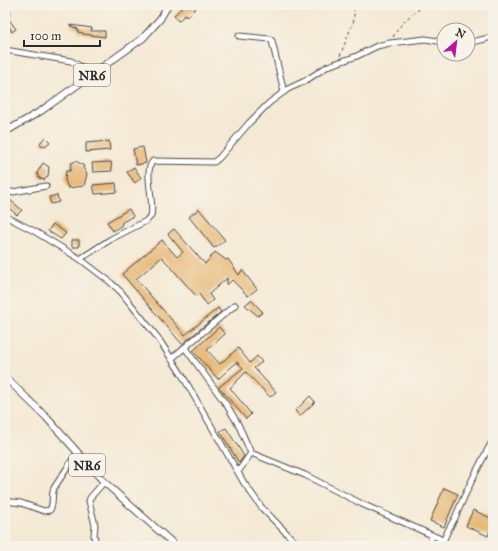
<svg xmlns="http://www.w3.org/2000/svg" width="498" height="551" font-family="'IM FELL Great Primer',serif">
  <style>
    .building { fill: #e8ba7a }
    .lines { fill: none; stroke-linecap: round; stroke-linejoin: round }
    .minor-casing { stroke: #494844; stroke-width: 7 }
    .major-casing { stroke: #494844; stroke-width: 8 }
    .path { stroke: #494844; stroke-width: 1; stroke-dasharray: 3 3; stroke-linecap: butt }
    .minor { stroke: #fff; stroke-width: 5 }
    .major { stroke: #fff; stroke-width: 6 }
    .labels { text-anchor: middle; stroke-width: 3.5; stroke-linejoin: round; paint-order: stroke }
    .shield { fill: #f7f3e8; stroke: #686764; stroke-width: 1 }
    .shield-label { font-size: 13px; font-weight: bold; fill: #2b2b2b }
  </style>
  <rect width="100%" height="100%" fill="#f7f3e8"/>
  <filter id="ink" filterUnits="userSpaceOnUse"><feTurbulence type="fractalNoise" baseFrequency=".025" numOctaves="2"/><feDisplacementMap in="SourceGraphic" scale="8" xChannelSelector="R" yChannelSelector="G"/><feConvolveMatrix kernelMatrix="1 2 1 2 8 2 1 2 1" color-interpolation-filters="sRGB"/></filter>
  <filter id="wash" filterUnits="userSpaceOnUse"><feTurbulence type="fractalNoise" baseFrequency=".012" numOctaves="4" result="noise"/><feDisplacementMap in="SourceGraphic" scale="16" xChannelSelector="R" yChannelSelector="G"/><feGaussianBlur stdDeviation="0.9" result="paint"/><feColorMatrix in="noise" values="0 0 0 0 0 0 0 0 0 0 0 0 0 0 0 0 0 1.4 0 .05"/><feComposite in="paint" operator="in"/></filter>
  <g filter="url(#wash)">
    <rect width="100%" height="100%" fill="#f4e9d4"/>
    <g id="blocks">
      <path class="building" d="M183 5H192L196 8 189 15 186 17 185 15 178 21 174 15 182 8 181 7Z
        M5 9 11 12 8 18 16 29 12 32 6 22 5 23Z
        M70 25 92 28 91 31H105V37L83 34V33L78 32V29L70 26Z
        M45 137 50 142 45 146 41 145 40 143Z
        M109 141 110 150 86 152V143Z
        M143 147 146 163 136 165 133 149Z
        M76 161 84 166 83 168 87 174 84 186 68 188 65 180 66 171H70L71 163Z
        M111 162 112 171 93 172 92 163Z
        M43 163 49 167 48 176 44 180 39 178 37 173Z
        M134 167 141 178 135 183 127 172Z
        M116 183 117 192 95 194 93 185Z
        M57 195 59 202 51 204 49 197Z
        M9 199 22 210 17 215 5 205V202Z
        M129 209 133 216 121 223 122 225 113 231 107 222Z
        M199 209 225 240 214 248 189 217Z
        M53 224 66 233 61 239 48 231Z
        M174 229 205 264 215 252 226 260 228 259 239 275 242 270 257 289 248 296 232 280 227 285V278L209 294 213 300 207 305 199 294 196 296 162 257 136 279 185 335 218 308 221 312 182 344 122 274 162 240 177 257 183 252 168 234Z
        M72 240H79V247H72Z
        M251 300 263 312 258 316 245 305Z
        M219 327 225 334 207 350 220 364 238 348 250 363 257 356 262 362 254 368 276 392 270 397 246 372 230 388 251 414 246 419 219 387 243 368 237 362 218 379 193 351Z
        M310 396 315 402 300 416 295 411Z
        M226 428 244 456 239 463 220 431Z
        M444 488 458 494 444 527 430 521Z
        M473 510 493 519V524L488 536 466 526Z"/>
    </g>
  </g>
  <g filter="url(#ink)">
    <use href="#blocks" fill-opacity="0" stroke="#494844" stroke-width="1"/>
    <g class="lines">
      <g class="minor-casing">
        <path id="minor" d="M239 36 270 39 272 41 284 92
          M468 43 485 39 493 36
          M5 50 71 61 94 74
          M5 194 13 192 46 186
          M5 216 34 231 80 259 109 281 121 292 158 338 182 375 244 483 262 508 299 546
          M80 259 111 239 146 221 151 216C155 203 143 170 153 161L214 162 219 158 249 123 269 103 288 89 305 81 328 66 357 56 377 46 390 43 425 39 444 42
          M185 348 226 404 238 424 251 453 305 475 362 504 443 540
          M171 359 235 305
          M238 472 251 453
          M5 501 21 503 44 511 50 510C54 504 51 495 54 488L77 453
          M96 546 94 535 95 525 89 501 90 498 104 482
          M429 546 432 535
          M442 546C444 536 450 527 455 518 466 491 479 465 493 440"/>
      </g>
      <g class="major-casing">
        <path id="major" d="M5 132 41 111 143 38 160 19 168 5
          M5 377 46 417 104 482 176 546"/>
      </g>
      <path class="path" d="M393 37C402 21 411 14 426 5
        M340 56 354 20V5"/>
      <use href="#minor" class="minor"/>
      <use href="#major" class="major"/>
    </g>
  </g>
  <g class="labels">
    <g class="shield">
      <rect x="74" y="64" width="36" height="22" rx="3"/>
      <rect x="69" y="454" width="36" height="22" rx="3"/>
    </g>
    <g class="shield-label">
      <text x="92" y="80">NR6</text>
      <text x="87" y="470">NR6</text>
    </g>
  </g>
  <rect width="498" height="551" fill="none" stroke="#f7f3e8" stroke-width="20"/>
  <g transform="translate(456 42) rotate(28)"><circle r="19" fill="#f7f3e8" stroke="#a5a39c"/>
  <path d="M0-3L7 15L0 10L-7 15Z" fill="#b5179e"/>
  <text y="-6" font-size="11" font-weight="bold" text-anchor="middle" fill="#2b2b2b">N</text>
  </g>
  <path d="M24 40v6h76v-6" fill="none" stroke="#2b2b2b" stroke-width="2"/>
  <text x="30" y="40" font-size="12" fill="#2b2b2b" stroke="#f7f3e8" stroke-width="3" paint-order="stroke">100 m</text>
</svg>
